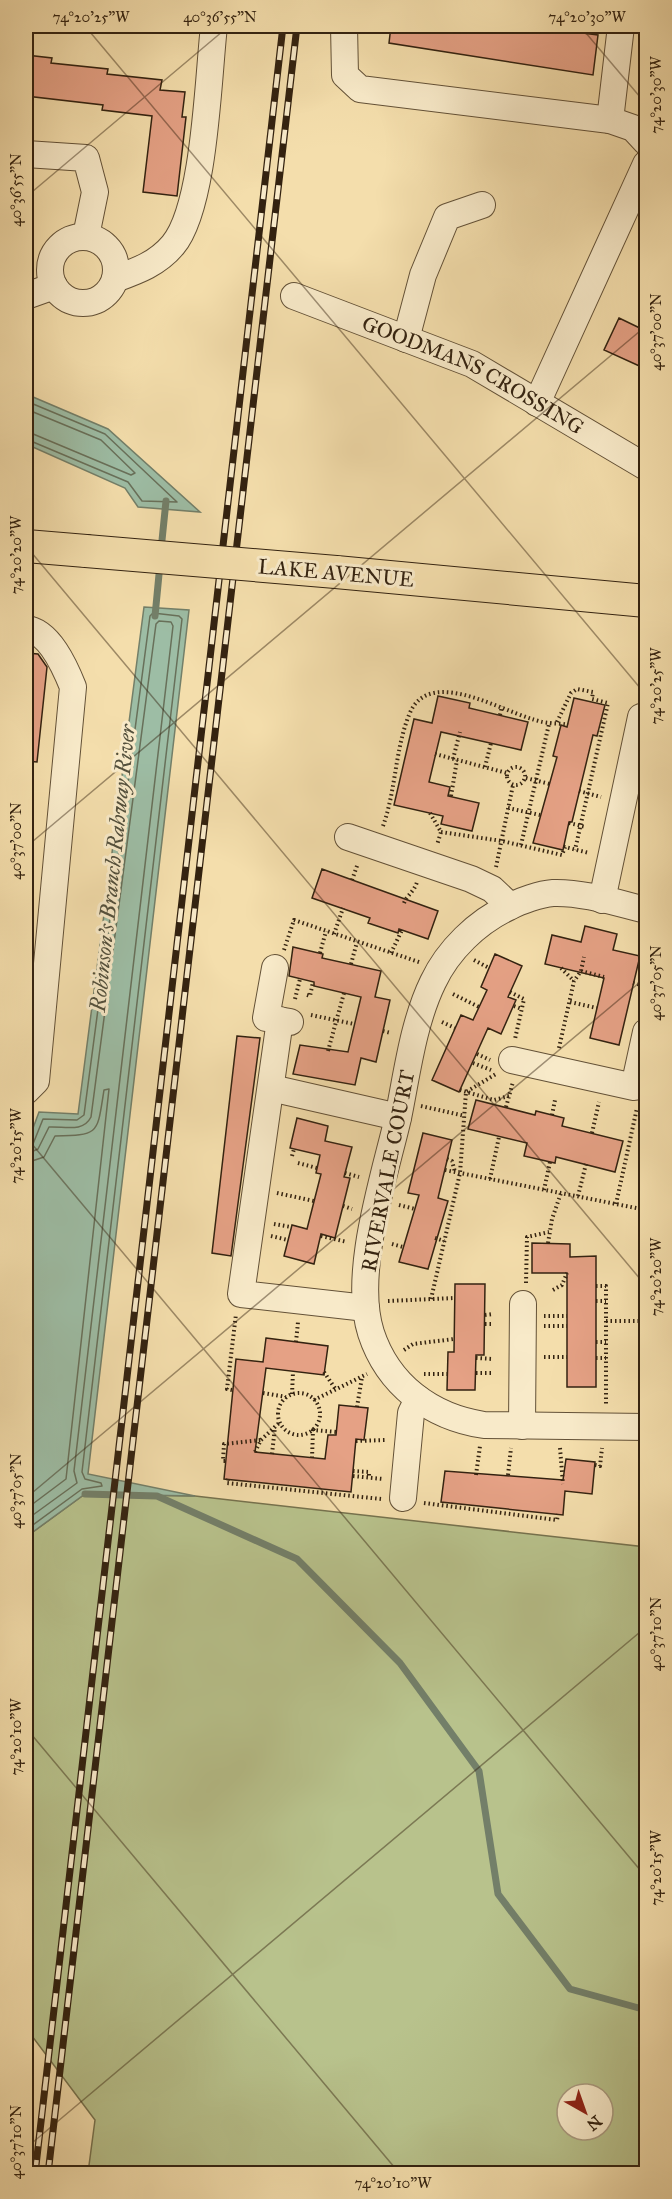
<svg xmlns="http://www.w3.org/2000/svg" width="672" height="2199" font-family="'IM FELL Great Primer',serif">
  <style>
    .green { fill: #b8c28c; stroke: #76724e; stroke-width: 1.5; fill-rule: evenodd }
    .water { fill: #9dbda5; stroke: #737f69; stroke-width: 1.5 }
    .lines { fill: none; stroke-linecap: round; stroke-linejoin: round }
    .shore { stroke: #68705a; stroke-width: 1.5 }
    .stream { stroke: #737f69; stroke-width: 7 }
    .building { fill: #e5a185; stroke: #332210; stroke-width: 1.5 }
    .minor-casing { stroke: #635137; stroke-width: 28 }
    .major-casing { stroke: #332210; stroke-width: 34 }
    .path { stroke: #332210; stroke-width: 4; stroke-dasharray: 1.5 3; stroke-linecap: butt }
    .minor { stroke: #f8eac9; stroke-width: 26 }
    .major { stroke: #f4deac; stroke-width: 32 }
    .rail-casing { stroke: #332210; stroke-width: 7 }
    .rail { stroke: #f8eac9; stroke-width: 4.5; stroke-dasharray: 14; stroke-linecap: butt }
    .major-bridge-casing { stroke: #332210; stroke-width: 34; stroke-linecap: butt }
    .major-bridge { stroke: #f4deac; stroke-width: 32 }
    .ticks { fill: none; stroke: #332210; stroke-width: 1.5; stroke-opacity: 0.45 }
    .labels { text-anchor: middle; stroke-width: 6; stroke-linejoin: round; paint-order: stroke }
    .street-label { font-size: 21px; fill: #332210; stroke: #f8eac9 }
    .water-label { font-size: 22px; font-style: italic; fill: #53503d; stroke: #f8eac9 }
    .neatline { fill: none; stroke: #332210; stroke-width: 2 }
    .ticks-label { font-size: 15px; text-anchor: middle; fill: #332210 }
  </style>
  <rect width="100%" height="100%" fill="#f4deac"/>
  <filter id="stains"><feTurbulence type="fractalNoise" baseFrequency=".00333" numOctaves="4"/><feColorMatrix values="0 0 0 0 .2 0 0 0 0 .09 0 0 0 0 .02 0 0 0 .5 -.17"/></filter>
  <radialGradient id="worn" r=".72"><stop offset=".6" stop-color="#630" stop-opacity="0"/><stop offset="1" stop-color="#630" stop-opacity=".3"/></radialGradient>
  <path class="green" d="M85 1494 195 1496 646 1547V2173H88L95 2120 26 2028V1537ZM567 2094H603V2130H567Z"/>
  <path class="water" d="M26 394 108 429 200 512 138 507 125 488 26 444Z
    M144 607 189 610 88 1474 195 1496 85 1494 26 1537V1147L39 1112 78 1114Z"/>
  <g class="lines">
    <path class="shore" d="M26 401 105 434 177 502 142 501 128 482 26 439
      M26 409 101 440 135 473 131 475 26 431
      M26 1147 33 1144 43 1119 77 1120 84 1115 150 616 153 613 179 616 182 619 82 1472 85 1479 101 1483 102 1486 82 1489 26 1530
      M26 1154 38 1149 49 1127C64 1126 83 1133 91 1117L156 624 159 621 171 622 173 626 74 1471 77 1483 26 1520
      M26 1163 44 1157 55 1136C100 1135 97 1134 104 1090L109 1089 66 1479 26 1509"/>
    <path class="stream" d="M161 550 166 501
      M155 616 160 564
      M85 1494 157 1496 297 1559 400 1663 479 1771 498 1894 570 1989 646 2010"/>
  </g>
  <path class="building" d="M391 26H552V29L598 35 593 75 389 43Z
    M26 55 52 58 51 63 108 69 107 74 162 80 160 90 185 92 182 117H186L177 196 143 192 152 116 102 110 103 105 26 96Z
    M619 318 646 331V369L604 350Z
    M26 653 38 654 47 667 37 762 26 761Z
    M438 696 470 703 469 708 528 722 521 750 441 732 429 782 450 787 448 796 479 803 472 831 441 824 443 816 394 805 414 719 432 723Z
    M574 698 605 705 597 736 593 735 572 822H569L563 850 533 843 557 757 553 756 561 725 567 727Z
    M322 869 438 911 428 939 399 929 398 933 368 923 370 918 312 898Z
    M585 926 617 934 613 950 640 956 619 1045 590 1038 604 978 545 964 552 935 581 942Z
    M293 947 323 954 322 958 381 971 375 997 390 1000 376 1062 361 1058 355 1085 293 1074 300 1045 348 1052 361 997 314 986V982L289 976Z
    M495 954 522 966 508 997 516 1000 501 1034 488 1028 459 1092 432 1080 461 1015 473 1020 487 990 481 987Z
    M237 1036 260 1038 231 1256 212 1253Z
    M476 1100 535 1115 536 1111 564 1118 562 1126 623 1141 615 1172 556 1157 555 1163 524 1156 527 1143 468 1129Z
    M297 1118 328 1126 325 1141 352 1147 344 1177 350 1178 335 1238 321 1234 314 1264 284 1256 292 1225 307 1229 321 1174 316 1173 320 1155 290 1148Z
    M423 1133 452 1140 438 1198 448 1201 428 1269 399 1262 419 1195 408 1193Z
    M532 1243 570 1244V1257L596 1256V1387H567V1273H532Z
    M455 1284H485L484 1355H476L475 1390H447L448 1352H454Z
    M266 1338 328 1346 324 1375 266 1368 255 1452 325 1459 328 1435H336L339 1405 368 1408 364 1440 356 1439 351 1492 224 1479 236 1359 263 1362Z
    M566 1459 595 1462 592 1494 565 1491 563 1515 441 1502 445 1471 563 1480Z"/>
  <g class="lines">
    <g class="minor-casing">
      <g id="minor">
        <path d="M344 26 345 75 360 89 610 120 633 128 646 142"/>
        <path d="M610 120 621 26"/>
        <path d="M26 154 86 158 95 192 86 236"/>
        <circle cx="83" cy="270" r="33"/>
        <path d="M115 279C137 271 157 264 173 245 205 207 208 78 214 26"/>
        <path d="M26 296 54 286"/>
        <path id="s1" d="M294 296 472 364 646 467"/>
        <path d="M406 339 423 275 447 217 482 205"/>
        <path d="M537 403 646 164"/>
        <path d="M26 629C49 631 65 667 73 687L36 1081 26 1091"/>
        <path d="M348 837 471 879 492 889 510 906"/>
        <path d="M602 900 641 717"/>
        <path d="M646 910C617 903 583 892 553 893 540 894 520 901 509 907 477 922 448 950 433 982 413 1023 407 1074 398 1118 384 1178 352 1274 371 1333 388 1385 431 1417 484 1425L646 1427"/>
        <path d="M275 968 266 1018 290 1022"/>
        <path d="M280 1020 241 1294 366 1308"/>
        <path d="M512 1060 634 1087 646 1032"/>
        <path d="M271 1088 398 1117"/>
        <path d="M522 1426 523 1304"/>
        <path d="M403 1498 411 1413 418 1399"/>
      </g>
    </g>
    <g class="major-casing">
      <path id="major" d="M26 546 86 551
        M336 572 646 601"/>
    </g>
    <path class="path" d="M500 715 502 706
      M557 722 571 693 577 689 593 692 592 699 608 703 575 850
      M435 754 507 773
      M453 759 460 732
      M507 776a9 9 0 1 1 18 0a9 9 0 1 1-18 0Z
      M485 767 491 743
      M526 778 550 784
      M579 791 601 797
      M451 796 457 760
      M508 808 540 815
      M430 813 441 832 437 845
      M569 823 586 827
      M383 826C396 790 395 750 409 715 430 660 514 721 550 723 556 724 561 723 568 725
      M441 832 502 841 562 855 565 847 589 853
      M521 845 549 724
      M496 867 513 785
      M352 880 358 863
      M404 903C407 895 414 892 417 882
      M334 934 343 908
      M284 950 294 920 419 962
      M320 953 326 931
      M391 953 402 930
      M474 960 489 968
      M351 964 357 942
      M561 968 574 981
      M581 971 604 977
      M633 983 646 986
      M510 992 524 999 515 1039
      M453 994 479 1007
      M307 995 310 996 313 982
      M295 999 300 979
      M570 1002 597 1008
      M514 1006 522 1009
      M311 1015 354 1024
      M442 1022 455 1028
      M383 1031 391 1033
      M559 1048 574 981 581 971 584 957
      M328 1051 344 993
      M477 1054 490 1060
      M473 1063 491 1070
      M460 1090 494 1100 509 1096
      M421 1106 465 1116
      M506 1107 513 1082
      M552 1115 555 1100
      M592 1133 599 1102
      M292 1156 294 1149
      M447 1159 452 1161 455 1172
      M298 1163 317 1168
      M445 1170 646 1210
      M345 1173 359 1177
      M490 1179 499 1137
      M544 1190 550 1162
      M277 1193 314 1201
      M578 1196 586 1164
      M616 1204 637 1108
      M399 1205 415 1209
      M343 1206 352 1209
      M274 1224 291 1227
      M271 1236 288 1240
      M321 1236 347 1242
      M435 1238 444 1241
      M548 1243 552 1219 561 1193
      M392 1244 403 1247
      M526 1283 527 1237 549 1232
      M596 1286H606V1405
      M553 1290 562 1285 567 1273
      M431 1299 460 1173 466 1092 496 1074
      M388 1301 455 1298
      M596 1301H606
      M485 1315 493 1314
      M544 1316H567
      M606 1321H646
      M485 1324H493
      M544 1326H567
      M296 1342 298 1322
      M596 1342H606
      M404 1350 413 1344 454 1339
      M544 1357H567
      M476 1358 493 1359
      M596 1358H606
      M324 1372 336 1390
      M476 1373H493
      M424 1374H447
      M232 1390 227 1389 236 1314
      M278 1414a21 21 0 1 1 42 0a21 21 0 1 1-42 0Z
      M263 1393 286 1397
      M292 1394 293 1372
      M314 1400 367 1374
      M357 1407 362 1377
      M356 1441 386 1440
      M560 1448 563 1484
      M255 1452 261 1440 279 1423
      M272 1454 275 1427
      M312 1458 313 1430 336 1432
      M225 1461H223L224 1444 261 1440
      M595 1465 600 1466 602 1448
      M353 1471 369 1472V1477
      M476 1475 480 1446
      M508 1475 511 1448
      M353 1476 383 1479
      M228 1479 227 1483 381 1499
      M424 1503 557 1520 558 1514"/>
    <use href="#minor" class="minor"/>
    <use href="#major" class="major"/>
    <g class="rail-casing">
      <path id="rail" d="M35 2174 283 26
        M48 2174 297 26"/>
    </g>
    <use href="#rail" class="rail"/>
    <g class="major-bridge-casing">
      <path id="major-bridge" d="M86 551 336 572"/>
    </g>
    <use href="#major-bridge" class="major-bridge"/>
  </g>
  <path class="ticks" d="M85 26 646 695M580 26 646 104M26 197 229 26M26 546 646 1286M26 847 646 326M26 1137 646 1877M26 1498 646 977M26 1728 400 2174M26 2148 646 1627"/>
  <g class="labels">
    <g class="street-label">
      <text dy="7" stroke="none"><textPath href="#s1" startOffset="196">GOODMANS CROSSING</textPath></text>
      <text transform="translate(336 573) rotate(5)" y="7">LAKE AVENUE</text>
      <text transform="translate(388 1171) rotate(-79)" y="7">RIVERVALE COURT</text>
    </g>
    <g class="water-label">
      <text transform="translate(112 868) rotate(-84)" y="8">Robinson's Branch Rahway River</text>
    </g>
  </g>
  <rect width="672" height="2199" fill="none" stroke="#f4deac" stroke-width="66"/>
  <g transform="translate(585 2112) rotate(140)"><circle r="28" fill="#f8eac9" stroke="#a99a7f" stroke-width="1.5"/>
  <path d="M0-4.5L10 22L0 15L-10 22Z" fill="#8f2418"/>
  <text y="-9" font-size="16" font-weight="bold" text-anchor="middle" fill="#332210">N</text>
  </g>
  <rect x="33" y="33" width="606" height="2133" class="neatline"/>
  <g class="ticks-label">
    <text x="91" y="22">74°20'25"W</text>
    <text x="220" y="22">40°36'55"N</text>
    <text x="587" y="22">74°20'30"W</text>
    <text transform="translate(656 95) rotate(-90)" y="5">74°20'30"W</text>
    <text transform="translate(16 190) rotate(-90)" y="5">40°36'55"N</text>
    <text transform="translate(656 332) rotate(-90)" y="5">40°37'00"N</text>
    <text transform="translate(16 555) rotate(-90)" y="5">74°20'20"W</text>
    <text transform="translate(656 686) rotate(-90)" y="5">74°20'25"W</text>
    <text transform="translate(16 841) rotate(-90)" y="5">40°37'00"N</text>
    <text transform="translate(656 983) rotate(-90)" y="5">40°37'05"N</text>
    <text transform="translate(16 1146) rotate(-90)" y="5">74°20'15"W</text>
    <text transform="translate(656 1277) rotate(-90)" y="5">74°20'20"W</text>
    <text transform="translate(16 1491) rotate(-90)" y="5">40°37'05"N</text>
    <text transform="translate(656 1634) rotate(-90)" y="5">40°37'10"N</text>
    <text transform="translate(16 1737) rotate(-90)" y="5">74°20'10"W</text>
    <text transform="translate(656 1868) rotate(-90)" y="5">74°20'15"W</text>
    <text transform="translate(16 2142) rotate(-90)" y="5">40°37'10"N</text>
    <text x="393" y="2188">74°20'10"W</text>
  </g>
  <rect width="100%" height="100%" filter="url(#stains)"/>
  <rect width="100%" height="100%" fill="url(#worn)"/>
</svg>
